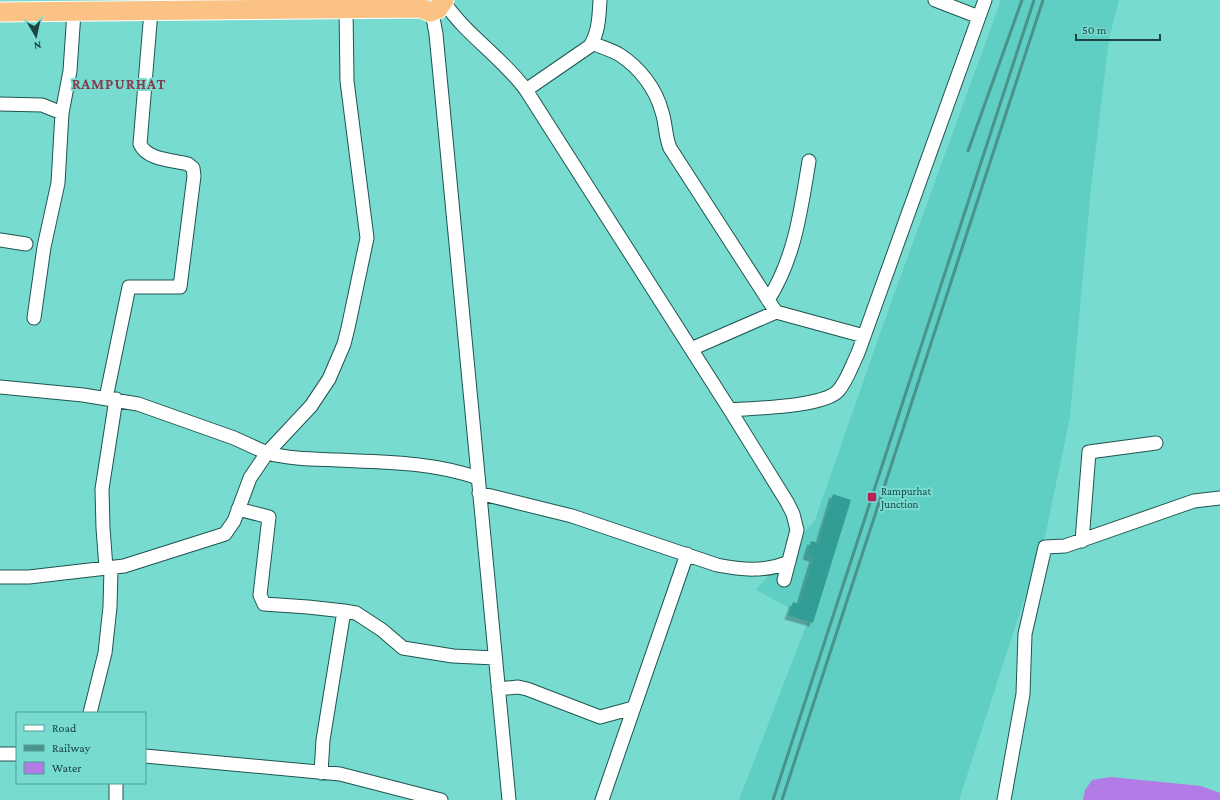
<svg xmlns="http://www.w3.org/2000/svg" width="1220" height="800" font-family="'Crimson Pro',serif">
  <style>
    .built { fill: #5fcec3 }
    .water { fill: #b27be5 }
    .building { fill: #329d94; filter: url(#shadow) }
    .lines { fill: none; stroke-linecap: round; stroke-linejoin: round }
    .minor-casing { stroke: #1f5550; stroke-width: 15 }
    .highway-casing { stroke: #fff; stroke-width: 21 }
    .minor { stroke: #fff; stroke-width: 13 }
    .highway { stroke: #fbc286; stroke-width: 19 }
    .rail { stroke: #4a938b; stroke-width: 3 }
    .poi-dot { fill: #b42556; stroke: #77dbd0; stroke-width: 1.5 }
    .labels { text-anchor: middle; stroke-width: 4; stroke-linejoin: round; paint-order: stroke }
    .poi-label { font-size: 11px; fill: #1a4541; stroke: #77dbd0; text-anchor: start }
    .district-label { font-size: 15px; font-weight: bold; letter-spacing: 1px; fill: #843d4e; stroke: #77dbd0 }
  </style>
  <defs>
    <filter id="shadow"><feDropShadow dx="-3.5" dy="3.5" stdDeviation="0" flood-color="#0004"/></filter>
  </defs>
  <rect width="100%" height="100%" fill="#77dbd0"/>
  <path class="built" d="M1001 0H1119L1109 39 1091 187 1070 417 1046 532 959 800H739L809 618 756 590 815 520 883 325Z"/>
  <path class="water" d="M1111 777 1201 786 1220 793V800H1083L1085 790 1092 780Z"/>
  <path class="building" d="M833 494 851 500 813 623 788 616 793 602 799 604 813 558 806 556 811 541 818 543Z"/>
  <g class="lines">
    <g class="minor-casing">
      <path id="minor" d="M935 0 979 17
        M444 2C466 35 502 57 526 90L730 410 787 502 793 514 797 530 784 580
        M430 12 433 18 436 34 509 800
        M592 43C601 47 612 50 620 55 640 68 656 89 662 112 666 124 665 136 670 148L776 312
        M526 90 590 46C599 32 599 16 600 0
        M0 104 42 105 62 113
        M0 240 26 244
        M768 300C795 258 801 209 809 161
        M34 318 44 247 58 183 62 113 70 71 74 12
        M691 349 776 312 864 336
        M0 387 83 395 138 404 234 438 267 453 311 406 329 379 344 344 348 328 367 238 347 81 346 9
        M106 398 129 287H180L194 176 193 168 188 164C172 160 147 160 140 144L151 11
        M730 410C754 408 823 407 838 391 847 381 852 365 858 353L985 0
        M479 493 572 516 717 565C742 570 766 572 789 562
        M238 509 269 517 260 595 264 604 308 607 344 611
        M1082 541 1089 452 1156 443
        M106 568 103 528 102 489 116 399
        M0 577H29L124 566 225 534 234 521 250 478 267 453C290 459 313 459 337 460 384 462 433 462 478 478
        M498 689 518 687 527 689 600 717 633 708
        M90 713 105 653 110 607 111 568
        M0 754H17
        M145 756 340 774 441 800
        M321 773 323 740 344 611 356 613 382 630 403 648 453 656 495 658
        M116 800V783
        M602 800 687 554
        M1004 800 1023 694 1025 634 1045 547 1065 546 1194 501 1220 498"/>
    </g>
    <g class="highway-casing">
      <path id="highway" d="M0 12 421 8 430 12 438 9 444 0"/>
    </g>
    <use href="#minor" class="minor"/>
    <use href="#highway" class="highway"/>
    <path class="rail" d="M968 151 1022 0
      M773 800 1034 0
      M782 800 1043 0"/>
  </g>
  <rect class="poi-dot" x="867" y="492" width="10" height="10" rx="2"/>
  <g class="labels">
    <g class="poi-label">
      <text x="881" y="495">Rampurhat<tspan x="881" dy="13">Junction</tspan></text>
    </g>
    <g class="district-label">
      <text x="119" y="89">RAMPURHAT</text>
    </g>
  </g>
  <rect x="16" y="712" width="130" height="72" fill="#77dbd0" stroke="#529f97"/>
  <rect x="24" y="725" width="20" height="6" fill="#ffffff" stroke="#529f97"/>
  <text x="52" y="732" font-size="12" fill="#1a4541">Road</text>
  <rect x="24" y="745" width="20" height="6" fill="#4a938b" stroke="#529f97"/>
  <text x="52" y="752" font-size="12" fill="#1a4541">Railway</text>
  <rect x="24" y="762" width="20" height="12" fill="#b27be5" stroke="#529f97"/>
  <text x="52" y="772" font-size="12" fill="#1a4541">Water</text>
  <g transform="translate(36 36) rotate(171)" stroke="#77dbd0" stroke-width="3" paint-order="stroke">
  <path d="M0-3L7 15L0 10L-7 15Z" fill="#1a4541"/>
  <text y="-6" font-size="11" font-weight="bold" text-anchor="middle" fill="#1a4541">N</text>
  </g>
  <path d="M1076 34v6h84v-6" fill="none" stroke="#1a4541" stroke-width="2"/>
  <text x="1082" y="34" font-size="12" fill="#1a4541" stroke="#77dbd0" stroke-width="3" paint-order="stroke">50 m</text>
</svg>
